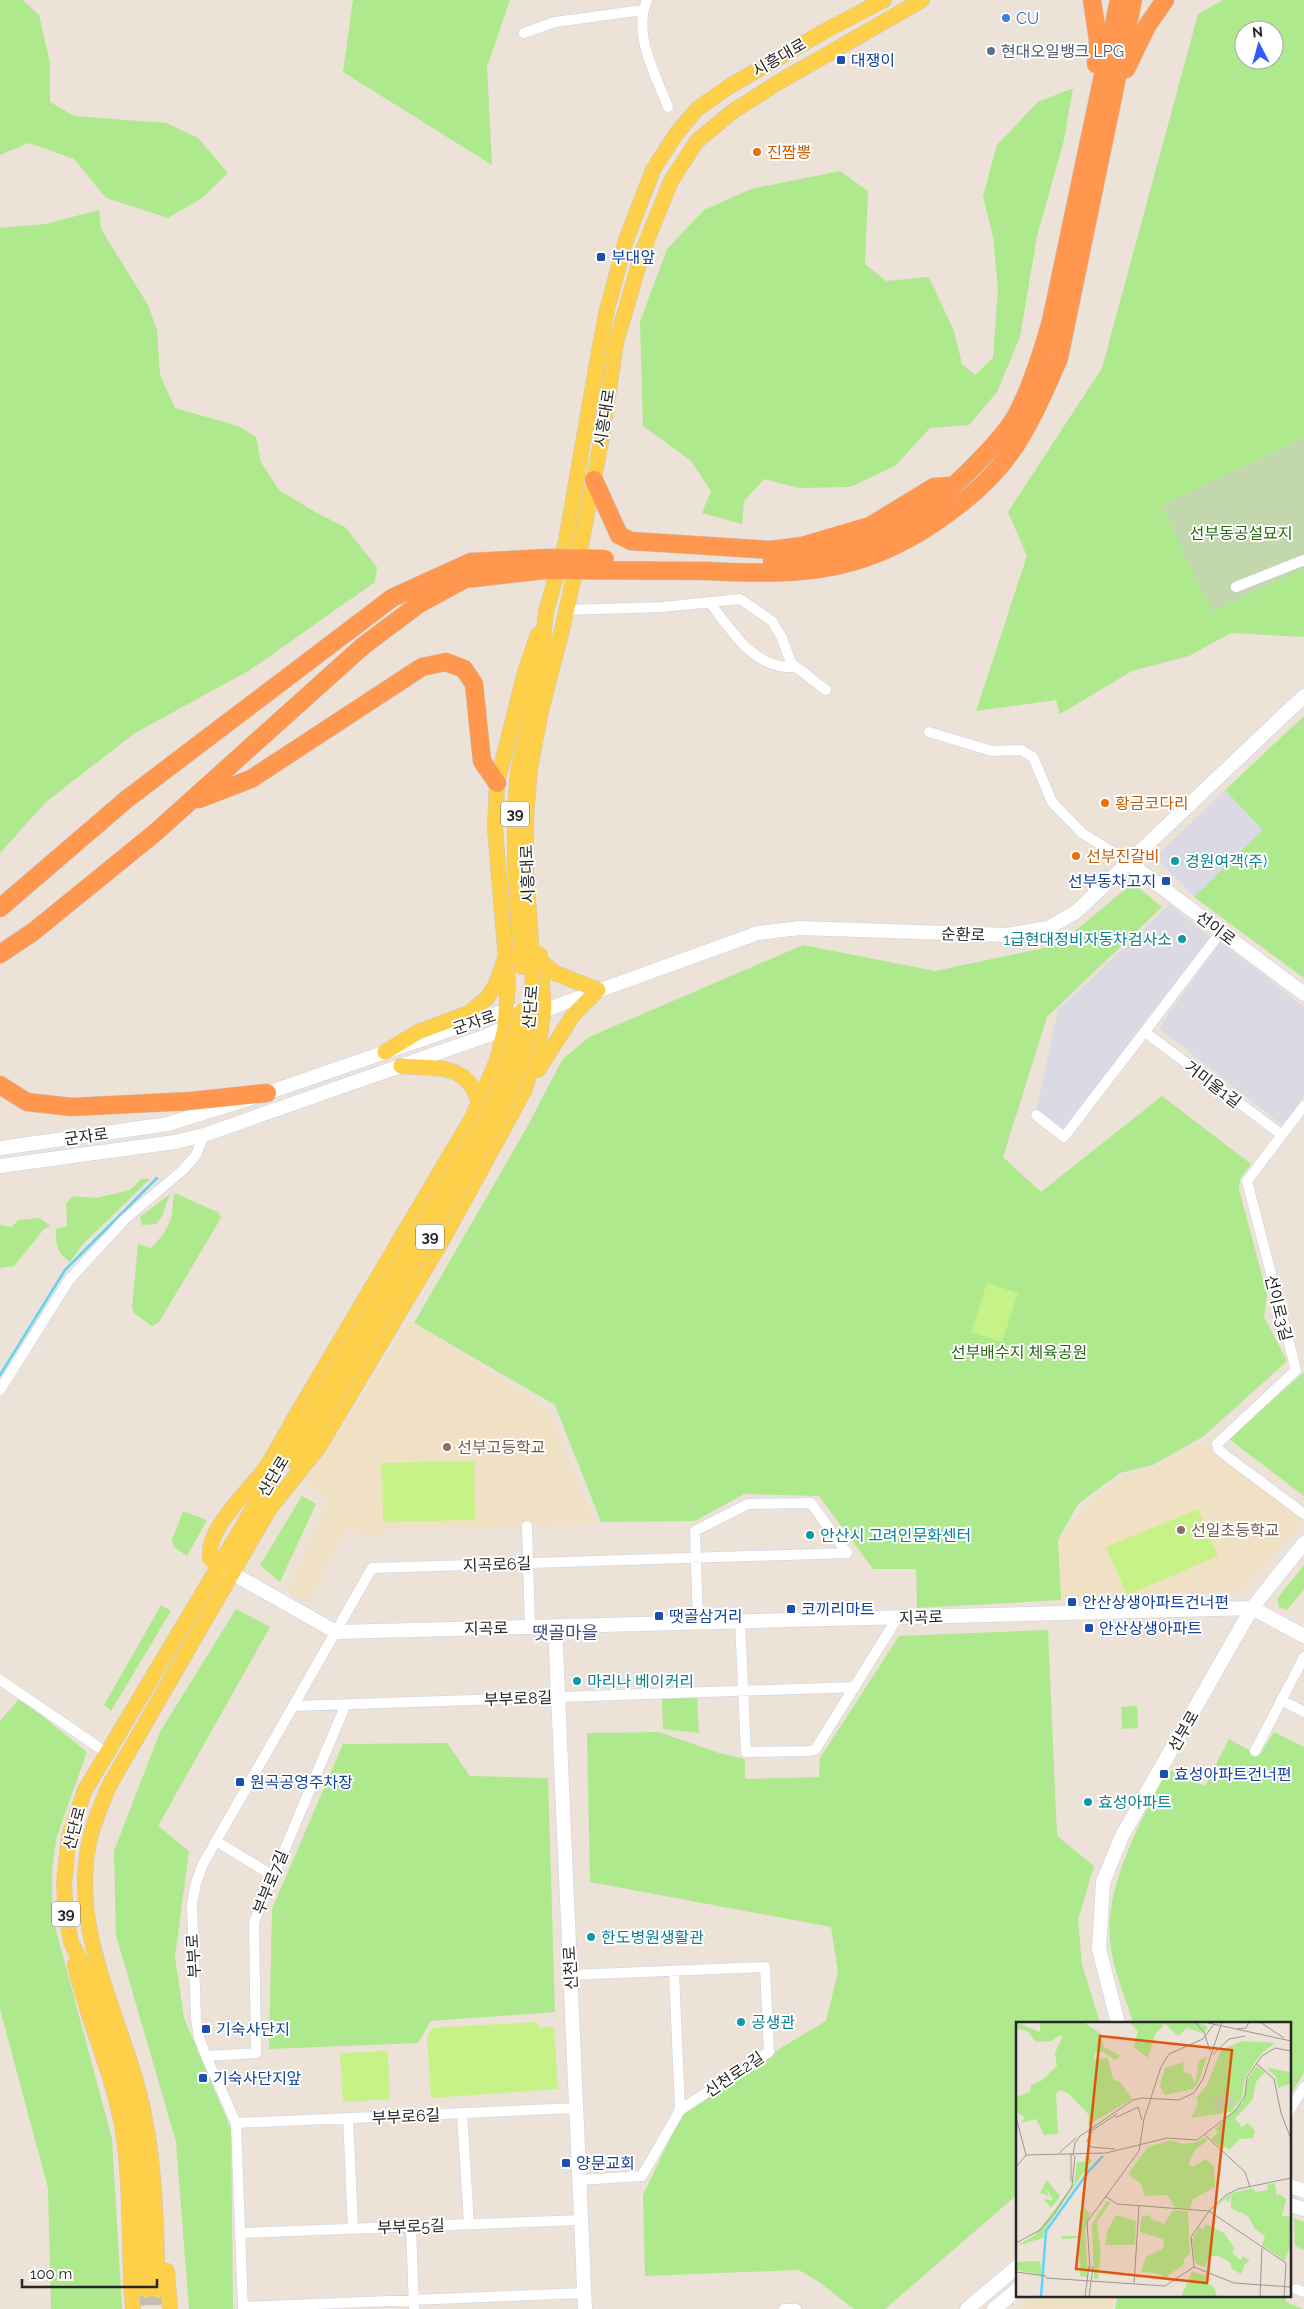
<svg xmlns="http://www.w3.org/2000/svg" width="1304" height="2309" font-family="Raleway,'Noto Sans KR',sans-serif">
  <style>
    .industrial { fill: #dbd9e3 }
    .education { fill: #f0e1c4 }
    .green { fill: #aee98d; fill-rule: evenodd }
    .cemetery { fill: #c2d7ac }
    .pitch { fill: #c7f287 }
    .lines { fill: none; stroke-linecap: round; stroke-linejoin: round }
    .stream { stroke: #5ed4fa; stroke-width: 2.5 }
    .primary-tunnel { stroke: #c5bdb4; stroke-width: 15; stroke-dasharray: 15 8; stroke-linecap: butt }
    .street-casing { stroke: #ccd1e3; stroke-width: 11 }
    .secondary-casing { stroke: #ccd1e3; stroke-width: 15 }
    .primary-casing { stroke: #c7c7c7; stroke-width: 16 }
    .highway-casing { stroke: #c7c7c7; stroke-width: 19 }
    .street { stroke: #fff; stroke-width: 10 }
    .secondary { stroke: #fff; stroke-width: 14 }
    .primary { stroke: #fed04a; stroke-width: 15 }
    .highway { stroke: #ff974f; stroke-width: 18 }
    .primary-bridge-casing { stroke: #c7c7c7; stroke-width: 16; stroke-linecap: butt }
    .highway-bridge-casing { stroke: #c7c7c7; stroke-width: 19; stroke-linecap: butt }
    .primary-bridge { stroke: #fed04a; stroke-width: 15 }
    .highway-bridge { stroke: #ff974f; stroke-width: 18 }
    .shop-dot { fill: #3f7fe0; stroke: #fff; stroke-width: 2 }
    .service-dot { fill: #5c6f8a; stroke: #fff; stroke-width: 2 }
    .transit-dot { fill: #1a4fb4; stroke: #fff; stroke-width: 2 }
    .food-dot { fill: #e8710a; stroke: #fff; stroke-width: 2 }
    .culture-dot { fill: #0f9aa8; stroke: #fff; stroke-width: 2 }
    .education-dot { fill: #8d6e63; stroke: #fff; stroke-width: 2 }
    .labels { text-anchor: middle; stroke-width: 4; stroke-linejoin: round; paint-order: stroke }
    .shield { fill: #fff; stroke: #686868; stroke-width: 1 }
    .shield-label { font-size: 15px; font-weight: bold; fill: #272727 }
    .shop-label { font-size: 16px; fill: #366cbe; stroke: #fff; text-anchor: start }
    .service-label { font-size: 16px; fill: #4e5e75; stroke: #fff; text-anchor: start }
    .street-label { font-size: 16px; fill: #272727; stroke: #fff }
    .transit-label { font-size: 16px; fill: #164399; stroke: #fff; text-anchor: start }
    .food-label { font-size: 16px; fill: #c56008; stroke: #fff; text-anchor: start }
    .park-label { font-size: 16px; fill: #266a12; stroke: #fff }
    .culture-label { font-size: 16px; fill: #0d838f; stroke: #fff; text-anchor: start }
    .education-label { font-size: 16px; fill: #785e54; stroke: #fff; text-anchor: start }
    .neighbourhood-label { font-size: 18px; fill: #444f7c; stroke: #fff }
    .inset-river { fill: none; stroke: #5ed4fa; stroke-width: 2.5 }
    .inset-road { fill: none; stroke: #9d9791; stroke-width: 1 }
    .view { fill: #de560d; fill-opacity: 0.15; stroke: #de560d; stroke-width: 2.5 }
    .inset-edge { fill: none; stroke: #272727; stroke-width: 2.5 }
  </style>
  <rect width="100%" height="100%" fill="#ece2d7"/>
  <path class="industrial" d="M1225 790 1264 830 1194 897 1160 862V853Z
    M1170 904 1210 937 1063 1129 1036 1112 1058 1010Z
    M1220 941 1304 1007V1096L1283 1126 1159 1028Z"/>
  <path class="education" d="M409 1320 549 1410 595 1524 383 1530 376 1539 347 1528 307 1603 287 1591 328 1500 307 1483Z
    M1203 1442 1304 1520 1242 1590 1061 1600 1058 1540 1095 1496 1123 1476 1153 1468Z
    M1036 2295H1116L1112 2309H1020Z"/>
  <path class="green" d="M0 0H23L39 15 50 63V102L74 116 166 123 198 138 228 173 202 198 168 218 106 198 74 159 29 143 0 155Z
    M353 0H510L487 67 492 165 343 72Z
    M1223 0H1304V637L1231 633 1189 656 1132 671 1060 714 1056 700 976 711 1027 556 1008 512 1102 368 1198 14ZM1244 30H1274V60H1244Z
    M1073 88 1064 140 1037 236 1020 337 997 392 969 425 930 428 895 466 850 487 799 488 764 479 744 501 742 524 702 513 711 491 691 461 643 426 640 322 667 249 704 210 751 189 840 171 868 191 865 264 886 281 929 277 954 331 962 364 975 375 993 358 998 288 993 237 983 196 997 145 1038 102Z
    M99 210 101 229 148 305 157 330 160 375 175 408 238 426 256 437 261 462 279 490 317 513 345 527 377 567 375 582 250 670 135 733 46 802 0 853V228L45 224Z
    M1304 716V978L1194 897 1263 830 1225 790Z
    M1133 883 1162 907 1047 1017 1003 1157 1041 1192 1162 1096 1251 1164 1240 1179 1239 1189 1267 1294 1264 1317 1287 1361 1204 1436 1153 1465 1120 1473 1078 1504 1058 1540 1061 1600 917 1608 916 1569H873L819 1496 744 1494 695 1521 601 1522 555 1405 414 1323 526 1129 562 1060 589 1037 803 945 935 971 1058 945Z
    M141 1179H150L82 1245 70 1262C56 1251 56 1246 56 1229L67 1226 66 1203 73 1196 96 1198 130 1190Z
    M175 1193 219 1213 221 1218 159 1322 152 1326 134 1313 132 1308 138 1244 151 1248C158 1241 167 1230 170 1221 174 1213 171 1202 175 1193Z
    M170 1194 162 1216 156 1224 142 1225 140 1217Z
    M39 1218 51 1226 44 1229 14 1266 0 1268V1225L11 1227 19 1220Z
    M1304 1372V1496L1229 1439Z
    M302 1496 316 1504 280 1582 260 1565Z
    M183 1511 207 1520 187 1556 174 1547 172 1540Z
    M1304 1565V1589L1287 1610 1279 1607 1277 1599Z
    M161 1605 171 1611 111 1711 104 1705Z
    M236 1609 270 1627 158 1826 189 1851 175 1957 184 2018 231 2129 233 2309H189L176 2142 116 1935 114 1851 160 1732Z
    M1048 1630 1057 1836 1094 1866 1078 1920 1082 1964 1100 2023H1018V2194L885 2309H854L819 2282 799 2270 645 2276 643 2195 681 2116 784 2046 826 2021 838 1972 831 1927 590 1882 587 1733 659 1732 719 1753 745 1759V1779L819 1777 820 1758 899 1636Z
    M697 1697 699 1733 663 1729 662 1699Z
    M20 1698 87 1752 56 1839 52 1873V1915L112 2139 122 2309H51L48 2188 0 2009V1721Z
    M1137 1706 1138 1728 1122 1729 1121 1707Z
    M1274 1732 1304 1747V2072L1290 2096V2023H1133C1126 1999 1115 1974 1111 1949 1101 1890 1142 1819 1168 1769L1205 1786 1229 1739 1259 1756Z
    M447 1743 470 1776 548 1778 555 2012 431 2021 418 2043 269 2049 272 1909 343 1744Z
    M1294 2218 1304 2222V2250L1295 2246Z
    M1118 2295H1285L1286 2302 1303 2309H1115Z"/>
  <path class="cemetery" d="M1304 438V568L1212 612 1161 505Z"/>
  <path class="pitch" d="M987 1283 1018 1293 1002 1342 971 1332Z
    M474 1461 475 1520 383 1522 382 1463Z
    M1198 1509 1218 1556 1127 1595 1106 1547Z
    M537 2022 538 2028 554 2027 558 2089 431 2098 427 2036 433 2028Z
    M388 2051 390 2099 343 2102 340 2053Z"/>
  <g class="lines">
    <path class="stream" d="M0 1375 65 1270 157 1178"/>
    <path class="primary-tunnel" d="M146 2290 148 2309
      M158 2290 159 2309"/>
    <g class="street-casing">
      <path id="street" d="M647 0C632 35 656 75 668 107
        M524 33 555 22 643 10
        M1236 587 1304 560
        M710 603C730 628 754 669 791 667
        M567 610 663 607 740 599 772 621 782 638 791 663 826 690
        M929 732 992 751 1021 750 1033 757 1052 802 1082 833 1128 862
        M1145 1032 1282 1135
        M1304 1106 1247 1181 1296 1370 1217 1444 1218 1449 1229 1458 1304 1514
        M1036 1115 1064 1137 1221 932
        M0 1390 69 1280 125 1219 183 1170 196 1155 204 1135
        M527 1526 530 1627
        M740 1621 746 1752 809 1751 815 1750 898 1617
        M698 1623 695 1531 748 1504 811 1503 847 1553
        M0 1680 107 1753
        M1281 1700 1304 1712
        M293 1706 855 1687
        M1255 1751 1304 1657
        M216 1841 272 1875
        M674 1971 680 2110
        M570 1975 765 1967 769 2052 680 2110 642 2176 579 2180
        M206 2056 256 2053 254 1922 346 1704
        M1290 2110 1304 2087
        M462 2113 469 2224
        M348 2118 353 2228
        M236 2123 576 2108
        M411 2226 414 2309
        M240 2233 581 2220
        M1296 2289 1304 2292
        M243 2307 584 2293
        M243 2309 236 2123 206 2056 199 2038 196 2018 192 1904 196 1883 203 1864 372 1568 847 1553
        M784 2309H796"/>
    </g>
    <g class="secondary-casing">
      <path id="secondary" d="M1128 862 1304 994
        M534 1014 758 933 800 928 1007 935 1048 928 1076 912 1304 696
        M0 1148 168 1124 267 1093 499 1013 516 1011
        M0 1166 175 1142 204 1135 486 1036 513 1024
        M223 1568 336 1632 1252 1608 1304 1636
        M555 1626 585 2309
        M1118 2023 1099 1949 1103 1882 1122 1836 1252 1608 1304 1543
        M1290 2186 1304 2191
        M1290 2205 1304 2209
        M967 2309 1018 2266
        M994 2309 1018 2289"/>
    </g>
    <g class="primary-casing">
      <path id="primary" d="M522 967 515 868V807L518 770 541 662 546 612 566 541 599 351 607 310 626 240 653 170 676 134 697 109 730 86 823 32 884 0
        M533 969 526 870V818L530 769 541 711 562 630 581 545 601 442 616 343 643 250 671 181 697 141 732 112 779 82 922 0
        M385 1052 418 1032 469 1013 487 998 495 986 505 959
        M497 1061 505 1028 508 983 495 829 497 783 525 672 538 634
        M401 1066C435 1069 469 1062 479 1104
        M538 1070 574 1014 598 990 555 973 540 960
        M291 1424 472 1118 496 1063 502 1054 508 1050 521 1051
        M296 1464 320 1423
        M270 1508 319 1447 443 1239 524 1091 538 1048 544 1009 540 955
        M218 1565 210 1558C206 1529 247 1493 264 1470 273 1458 280 1443 288 1430
        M75 1965C88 2023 116 2079 124 2138 132 2194 128 2252 133 2309
        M167 2271 170 2309
        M146 2290 140 2158 128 2098 93 1987 71 1942 66 1914 64 1884 69 1836 85 1790 309 1415
        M158 2290C156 2233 156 2176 145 2120 129 2028 69 1940 89 1843 93 1823 101 1805 109 1786L274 1501"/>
    </g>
    <g class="highway-casing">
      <path id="highway" d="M1092 0 1098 40 1096 64
        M1126 69 1147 26 1165 0
        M594 480 619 535 631 541 771 550 802 546 870 526 934 487 949 486
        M772 562C811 558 852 553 887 535 916 519 944 495 968 472 984 456 1006 434 1017 414 1032 385 1042 353 1051 321L1119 0
        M706 571C805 576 869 573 951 511 977 492 1002 468 1019 440 1035 414 1047 386 1059 358L1133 0
        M199 799 251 779 422 667 446 662 464 669 474 684 482 761 497 783
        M0 908 127 799 392 598 471 562 547 558
        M0 954 33 932 156 832 363 646 419 604 465 579 544 570
        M0 1085 27 1102 72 1107 191 1101 267 1093"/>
    </g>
    <use href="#street" class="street"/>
    <use href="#secondary" class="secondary"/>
    <use href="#primary" class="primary"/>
    <use href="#highway" class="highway"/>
    <g class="primary-bridge-casing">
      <path id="primary-bridge" d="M309 1415 487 1115C504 1081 515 1048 521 1011
        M320 1423 491 1134C505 1105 520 1075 527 1043 532 1019 532 994 533 969"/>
    </g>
    <g class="highway-bridge-casing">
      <path id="highway-bridge" d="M547 558 605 559
        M544 570 706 571"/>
    </g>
    <use href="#primary-bridge" class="primary-bridge"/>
    <use href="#highway-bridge" class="highway-bridge"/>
  </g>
  <circle class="shop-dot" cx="1006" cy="18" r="5"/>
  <circle class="service-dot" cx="991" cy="51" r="5"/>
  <g class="transit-dot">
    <rect x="836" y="55" width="10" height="10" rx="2.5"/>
    <rect x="596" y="252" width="10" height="10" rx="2.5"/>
    <rect x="1161" y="876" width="10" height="10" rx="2.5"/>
    <rect x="1067" y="1597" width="10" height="10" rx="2.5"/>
    <rect x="786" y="1604" width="10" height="10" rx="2.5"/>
    <rect x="654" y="1611" width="10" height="10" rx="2.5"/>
    <rect x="1084" y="1623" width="10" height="10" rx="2.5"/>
    <rect x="1159" y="1769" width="10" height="10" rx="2.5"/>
    <rect x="235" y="1777" width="10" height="10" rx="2.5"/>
    <rect x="201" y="2024" width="10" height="10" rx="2.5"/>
    <rect x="198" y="2073" width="10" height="10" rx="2.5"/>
    <rect x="561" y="2158" width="10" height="10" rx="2.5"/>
  </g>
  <g class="food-dot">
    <circle cx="757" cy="152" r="5"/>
    <circle cx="1105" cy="803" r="5"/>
    <circle cx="1076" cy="856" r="5"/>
  </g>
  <g class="culture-dot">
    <circle cx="1175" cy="861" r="5"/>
    <circle cx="1182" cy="939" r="5"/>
    <circle cx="810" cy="1535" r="5"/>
    <circle cx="577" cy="1681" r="5"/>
    <circle cx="1088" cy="1802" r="5"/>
    <circle cx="591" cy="1937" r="5"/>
    <circle cx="741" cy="2022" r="5"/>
  </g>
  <g class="education-dot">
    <circle cx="447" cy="1447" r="5"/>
    <circle cx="1181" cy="1530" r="5"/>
  </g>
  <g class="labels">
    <g class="shield">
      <rect x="501" y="801.5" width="28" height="25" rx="4"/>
      <rect x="416" y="1224.5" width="28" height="25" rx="4"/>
      <rect x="52" y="1901.5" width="28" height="25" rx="4"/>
    </g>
    <g class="shield-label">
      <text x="515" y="819">39</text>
      <text x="430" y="1242">39</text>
      <text x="66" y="1919">39</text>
    </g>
    <g class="shop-label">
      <text x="1016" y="24">CU</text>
    </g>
    <g class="service-label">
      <text x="1001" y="57">현대오일뱅크 LPG</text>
    </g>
    <g class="street-label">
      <text transform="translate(779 57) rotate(-30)" y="6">시흥대로</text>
      <text transform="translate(604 418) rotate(-81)" y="6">시흥대로</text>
      <text transform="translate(527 874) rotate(-92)" y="6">시흥대로</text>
      <text transform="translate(1216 928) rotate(37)" y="6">선이로</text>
      <text transform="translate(963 934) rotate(2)" y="6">순환로</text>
      <text transform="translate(530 1007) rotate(-85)" y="6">산단로</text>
      <text transform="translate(474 1022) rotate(-19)" y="6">군자로</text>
      <text transform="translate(1213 1084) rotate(37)" y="6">거미울1길</text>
      <text transform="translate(86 1136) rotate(-8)" y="6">군자로</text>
      <text transform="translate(1279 1308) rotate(76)" y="6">선이로3길</text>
      <text transform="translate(273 1476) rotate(-59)" y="6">산단로</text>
      <text transform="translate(497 1564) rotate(-2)" y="6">지곡로6길</text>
      <text transform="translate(921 1617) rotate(-2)" y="6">지곡로</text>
      <text transform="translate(486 1628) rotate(-1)" y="6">지곡로</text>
      <text transform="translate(518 1698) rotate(-2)" y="6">부부로8길</text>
      <text transform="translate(1183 1731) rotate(-60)" y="6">선부로</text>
      <text transform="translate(74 1828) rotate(-75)" y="6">산단로</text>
      <text transform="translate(270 1882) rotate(-68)" y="6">부부로7길</text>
      <text transform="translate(193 1956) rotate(-93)" y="6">부부로</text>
      <text transform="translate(570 1968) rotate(-93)" y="6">신천로</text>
      <text transform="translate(734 2074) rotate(-34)" y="6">신천로2길</text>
      <text transform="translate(406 2116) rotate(-3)" y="6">부부로6길</text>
      <text transform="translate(411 2226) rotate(-2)" y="6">부부로5길</text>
    </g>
    <g class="transit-label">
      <text x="851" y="66">대쟁이</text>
      <text x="611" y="263">부대앞</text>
      <text x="1156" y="887" text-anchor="end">선부동차고지</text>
      <text x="1082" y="1608">안산상생아파트건너편</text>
      <text x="801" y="1615">코끼리마트</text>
      <text x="669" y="1622">땟골삼거리</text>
      <text x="1099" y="1634">안산상생아파트</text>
      <text x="1174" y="1780">효성아파트건너편</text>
      <text x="250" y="1788">원곡공영주차장</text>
      <text x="216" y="2035">기숙사단지</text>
      <text x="213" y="2084">기숙사단지앞</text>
      <text x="576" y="2169">양문교회</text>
    </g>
    <g class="food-label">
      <text x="767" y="158">진짬뽕</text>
      <text x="1115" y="809">황금코다리</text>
      <text x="1086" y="862">선부진갈비</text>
    </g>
    <g class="park-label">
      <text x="1241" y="539">선부동공설묘지</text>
      <text x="1019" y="1358">선부배수지 체육공원</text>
    </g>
    <g class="culture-label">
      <text x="1185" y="867">경원여객(주)</text>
      <text x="1172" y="945" text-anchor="end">1급현대정비자동차검사소</text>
      <text x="820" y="1541">안산시 고려인문화센터</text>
      <text x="587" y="1687">마리나 베이커리</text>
      <text x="1098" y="1808">효성아파트</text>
      <text x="601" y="1943">한도병원생활관</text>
      <text x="751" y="2028">공생관</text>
    </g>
    <g class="education-label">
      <text x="457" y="1453">선부고등학교</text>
      <text x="1191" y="1536">선일초등학교</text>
    </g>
    <g class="neighbourhood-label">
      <text x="565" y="1639">땟골마을</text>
    </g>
  </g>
  <g transform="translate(1016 2022)">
    <rect width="275" height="275" fill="#ece2d7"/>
    <path d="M0 0 24 10V1L67 0 84 11 88 25 105 34 99 38 85 29 79 31 78 37 92 36 97 57 105 61 116 77 72 103 73 93 52 71 44 68 40 72 42 112 28 113 20 97 5 101 9 95 0 90V75L14 70 15 63 25 59 41 44 39 31 46 16 45 13 35 19 20 20 12 10 1 6ZM113 0H180L191 4V8L186 11 171 6 162 14 149 2 139 12 132 36 118 25 122 9ZM226 19 259 21 246 31 229 55 226 76 215 90 175 96 182 81 180 76 191 63 205 28ZM191 34 183 59 177 67 149 73 144 64 149 46 167 40 168 50 175 52 179 62 183 39ZM241 44 249 50 240 60 237 77 219 97 226 105 232 101 239 109 237 116 224 117 213 128 210 125 206 127 195 117 202 111 199 107 227 80 232 56ZM251 46 275 50V61L262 66 260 55ZM189 115 192 118 179 128 173 141 176 145 190 137 198 145 199 165 177 177 174 187 159 186 151 173 129 174 125 162 112 152 132 125 155 118 168 122 181 120ZM70 134 76 138 29 207 27 216 0 224 19 213 58 162 61 140H68ZM31 158 44 174 35 186 27 177 37 178 30 165 33 174 24 171ZM259 161 261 175 263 172 270 177 266 194H275V221L269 239 246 223 249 214 239 207 232 194 215 186V175L214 174 213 180 209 177 196 189 208 176 217 171 237 166 240 170 252 168 251 163ZM91 179 94 181 81 200 85 231 82 257H78L76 202ZM68 185 74 192 69 208 72 255 64 254 63 216 46 217V214H63L64 189ZM157 188 172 189 174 232 168 237 167 243 149 256 141 251 125 250 130 235 146 227 148 222 147 217 124 210 125 195 136 193 134 196 148 202ZM100 193 120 199 119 223H89L91 209ZM190 202 208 211 219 227 216 231 224 238 227 234 234 239 229 242 225 252 216 247 214 240 202 234H195L188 245 179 241 176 218 183 205 187 207ZM24 239 26 253 0 248V240ZM176 249 190 254 189 260 198 265 201 275H165Z" fill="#aee98d"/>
    <path d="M216 70 220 82 200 88 196 77Z" fill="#c2d7ac"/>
    <path class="inset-river" d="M25 275 30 209 72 150 87 134"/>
    <path class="inset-road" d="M179 0 188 10 194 29M188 0 275 19M244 0 268 16M221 7 230 6 233 0M197 32 213 17 229 14M241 42 258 57 265 91 275 117M0 95 10 133M99 96 122 85 126 98M75 110 71 119 75 125 99 127M72 111 101 92M189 113 229 150 234 165M43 131 60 116M10 133 90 131 151 116 181 118 219 89 229 74 231 55 246 34 259 26 275 29M57 134 59 121 64 114 117 78 126 76 163 78 178 71 187 57 206 0M0 145 10 133M55 159V132M89 174 101 182 193 189M193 189 270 241M0 221 24 208 38 192 56 164 59 134M178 245 175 215 193 189 210 173 222 167 275 156M74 247 71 200 123 129 128 97 145 45 153 32 187 17 198 2M0 250 30 254M30 256 149 264 178 245 218 261 275 265M118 262 123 184M69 275 73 244M73 275 77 244M244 275 246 226M268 275 270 241"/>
    <path class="view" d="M84 14 216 28 191 261 60 247Z"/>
    <rect width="275" height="275" class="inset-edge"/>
  </g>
  <g transform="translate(1259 45) rotate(354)"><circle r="24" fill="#ffffff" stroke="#a9a9a9"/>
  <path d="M0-4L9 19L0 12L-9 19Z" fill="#315bff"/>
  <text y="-8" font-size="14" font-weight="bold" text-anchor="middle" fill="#272727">N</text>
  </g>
  <path d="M22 2279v8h135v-8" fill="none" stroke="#272727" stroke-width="2.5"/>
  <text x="30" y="2279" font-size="15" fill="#272727" stroke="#ffffff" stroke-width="4" paint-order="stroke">100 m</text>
</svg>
